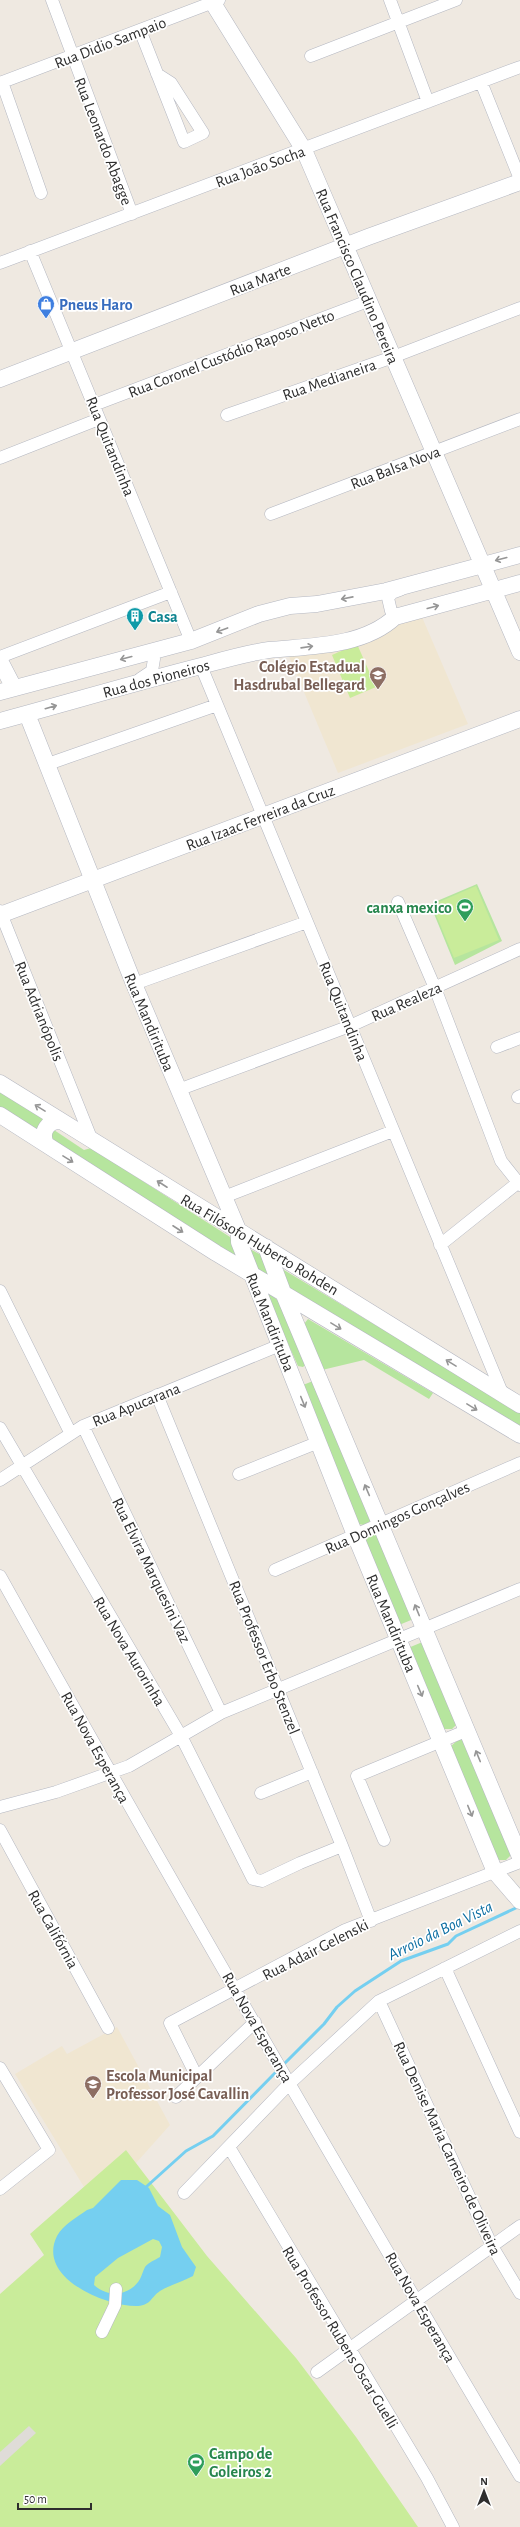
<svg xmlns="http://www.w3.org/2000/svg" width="520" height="2527" font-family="'Alegreya Sans',sans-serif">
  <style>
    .education { fill: #f0e6d1 }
    .green { fill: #b6e59e }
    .pitch { fill: #c9ec9a }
    .plaza { fill: #dfdcd8 }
    .water { fill: #75cff0; fill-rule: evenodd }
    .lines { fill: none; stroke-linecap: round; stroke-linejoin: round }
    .stream { stroke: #75cff0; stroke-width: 3 }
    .street-casing { stroke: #b4b7c1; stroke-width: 13 }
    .secondary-casing { stroke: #b4b7c1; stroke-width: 17 }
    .street { stroke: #fff; stroke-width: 12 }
    .secondary { stroke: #fff; stroke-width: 16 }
    .oneway { stroke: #969696 }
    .labels { text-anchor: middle; stroke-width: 3.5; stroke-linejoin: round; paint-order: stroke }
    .street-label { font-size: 16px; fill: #2e2e2e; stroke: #fff }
    .shop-label { font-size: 16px; font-weight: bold; fill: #366cbe; stroke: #fff; text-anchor: start }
    .culture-label { font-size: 16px; font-weight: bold; fill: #0d838f; stroke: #fff; text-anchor: start }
    .education-label { font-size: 16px; font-weight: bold; fill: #785e54; stroke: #fff; text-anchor: end }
    .leisure-label { font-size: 16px; font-weight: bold; fill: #27864d; stroke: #fff; text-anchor: end }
    .water-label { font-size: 17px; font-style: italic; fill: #0d6fa3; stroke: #fff }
  </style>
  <rect width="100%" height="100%" fill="#efe9e1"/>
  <path class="education" d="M422 617 468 724 338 773 288 654Z
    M117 2027 170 2125 136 2163 126 2150 84 2187 15 2074 62 2046 67 2054Z"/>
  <path class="green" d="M477 884 502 941 455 965 430 904Z
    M0 1090 47 1119 37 1132 0 1108Z
    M54 1130 84 1150 91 1148 230 1237 239 1261 48 1138Z
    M246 1247 263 1256 272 1280 255 1269Z
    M279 1267 520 1412V1428L285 1289Z
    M264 1290 279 1301 306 1364 303 1367 298 1366Z
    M308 1319 433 1393 429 1399 364 1360 322 1370 304 1324Z
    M313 1381 372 1520 364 1525 358 1524 303 1385Z
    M376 1533 416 1618 399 1625 365 1539Z
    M425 1641 457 1724 452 1729H443L408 1648Z
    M459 1739H462L512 1854 506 1860H497L450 1747Z"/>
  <path class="pitch" d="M357 644 376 687 350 698 332 655Z
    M476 886 499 940 454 958 432 905Z
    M126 2150 207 2256 296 2358 356 2437 418 2527H0V2294L44 2255 30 2234Z"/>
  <path class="plaza" d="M29 2426 36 2433 0 2466V2452Z"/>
  <path class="water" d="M121 2180H137L149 2188 158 2206 170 2215 182 2247 196 2267 193 2276C182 2282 170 2285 160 2291 151 2297 151 2305 138 2306 107 2307 36 2278 57 2236 63 2225 77 2217 87 2210L93 2208ZM153 2239 159 2241 162 2247 160 2257C155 2260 149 2262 145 2267 143 2271 142 2275 140 2279 130 2296 108 2298 94 2285L95 2277 118 2258Z"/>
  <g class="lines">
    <path class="stream" d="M285 2063 324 2024 337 2007 355 1991 401 1961 448 1944 456 1936 518 1907
      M146 2187 186 2151 213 2136 275 2073"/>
    <g class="street-casing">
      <path id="street" d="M52 0 132 214
        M390 0 428 102
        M140 30 184 142 203 133 171 83 157 74
        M311 56 456 0
        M2 82 41 193
        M481 82 520 179
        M0 83 219 0
        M30 251 191 641
        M0 263 520 67
        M94 405 368 301
        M227 415 393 357 520 308
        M0 458 99 419
        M271 514 520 419
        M398 616 391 611 388 598 392 593 400 590
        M0 657 171 592
        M201 666 503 1395
        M140 679 152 671 154 659 151 651
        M48 764 217 705
        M398 902 435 988 501 1161 520 1185
        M0 911 91 1138
        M134 984 307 922
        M497 1047 520 1038
        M178 1090 350 1026 520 949
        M518 1097 520 1096
        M224 1197 393 1131
        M440 1245 520 1181
        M0 1291 71 1434
        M157 1395 342 1846 371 1921
        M83 1426 221 1713
        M0 1428 181 1736 253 1879 262 1881 300 1863 342 1846
        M239 1474 319 1442
        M0 1480 83 1426 280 1345
        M275 1570 520 1463
        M0 1576C169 1879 343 2178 520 2476
        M261 1793 312 1772
        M0 1807 56 1792 129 1766 221 1713 520 1589
        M0 1830 108 2028
        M384 1840 357 1776 468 1730
        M445 1968 520 2132
        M379 2001 492 2246 520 2293
        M0 2068 49 2150 0 2189
        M197 2077 170 2023 345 1930 520 1862
        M176 2097 255 2022
        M229 2147 427 2478 453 2527
        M184 2193 290 2083 379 2001 520 1931
        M102 2332 115 2305 116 2289
        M317 2372 520 2226"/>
    </g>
    <g class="secondary-casing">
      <path id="secondary" d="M211 0 304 150 520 652
        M0 379 368 237 520 182
        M0 661 14 688
        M0 692 191 641 259 614 290 606 317 604 386 591 520 555
        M27 714 134 984 239 1232V1242L355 1535 495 1872 520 1901
        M0 721C67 703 134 683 201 666 223 660 247 653 269 650 310 646 363 647 395 617L520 583
        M0 915 520 719
        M0 1083 520 1405
        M0 1115 216 1253 520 1435
        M46 1144C40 1132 48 1120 61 1121
        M266 1247 284 1295 520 1857"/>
    </g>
    <use href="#street" class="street"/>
    <use href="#secondary" class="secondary"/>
  </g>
  <defs><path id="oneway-shaft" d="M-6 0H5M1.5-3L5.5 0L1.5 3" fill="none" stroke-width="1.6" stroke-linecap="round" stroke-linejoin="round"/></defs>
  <g class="oneway">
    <use href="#oneway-shaft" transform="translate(501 559) rotate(165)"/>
    <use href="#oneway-shaft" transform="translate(347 598) rotate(169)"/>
    <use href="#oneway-shaft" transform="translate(433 607) rotate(-15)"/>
    <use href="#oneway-shaft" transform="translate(222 630) rotate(160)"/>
    <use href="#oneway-shaft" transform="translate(307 647) rotate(-8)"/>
    <use href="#oneway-shaft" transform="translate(126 658) rotate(165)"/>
    <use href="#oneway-shaft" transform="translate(51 707) rotate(-16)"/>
    <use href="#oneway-shaft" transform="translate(40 1108) rotate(-148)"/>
    <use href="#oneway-shaft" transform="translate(68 1159) rotate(32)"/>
    <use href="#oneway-shaft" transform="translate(162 1184) rotate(-147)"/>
    <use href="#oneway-shaft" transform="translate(178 1229) rotate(33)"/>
    <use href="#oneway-shaft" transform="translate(336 1326) rotate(31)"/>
    <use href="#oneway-shaft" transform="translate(451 1363) rotate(-148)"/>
    <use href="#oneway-shaft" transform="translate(303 1402) rotate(68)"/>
    <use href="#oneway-shaft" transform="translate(472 1407) rotate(31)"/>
    <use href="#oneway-shaft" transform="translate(367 1490) rotate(-113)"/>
    <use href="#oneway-shaft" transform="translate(417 1610) rotate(-112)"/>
    <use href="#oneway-shaft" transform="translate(420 1691) rotate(67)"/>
    <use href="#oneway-shaft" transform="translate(478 1756) rotate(-112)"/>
    <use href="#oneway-shaft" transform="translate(470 1811) rotate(68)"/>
  </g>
  <defs>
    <g id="shop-pin" transform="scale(0.9)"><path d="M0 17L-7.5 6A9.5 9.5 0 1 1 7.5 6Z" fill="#3f7fe0" stroke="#fff"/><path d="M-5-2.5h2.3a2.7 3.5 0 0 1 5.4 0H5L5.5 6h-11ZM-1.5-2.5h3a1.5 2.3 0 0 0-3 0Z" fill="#fff"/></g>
    <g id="building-pin" transform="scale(0.9)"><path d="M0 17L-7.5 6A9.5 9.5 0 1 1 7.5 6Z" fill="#0f9aa8" stroke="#fff"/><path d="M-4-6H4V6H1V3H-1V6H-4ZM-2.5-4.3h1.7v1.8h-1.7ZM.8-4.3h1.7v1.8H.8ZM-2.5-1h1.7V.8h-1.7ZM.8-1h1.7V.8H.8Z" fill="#fff"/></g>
    <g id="school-pin" transform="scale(0.9)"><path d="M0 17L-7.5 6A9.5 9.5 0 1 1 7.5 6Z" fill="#8d6e63" stroke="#fff"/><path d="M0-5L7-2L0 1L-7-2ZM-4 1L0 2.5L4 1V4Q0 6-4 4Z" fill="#fff"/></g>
    <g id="stadium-pin" transform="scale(0.9)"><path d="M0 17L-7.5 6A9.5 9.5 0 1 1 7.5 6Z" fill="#2e9e5b" stroke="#fff"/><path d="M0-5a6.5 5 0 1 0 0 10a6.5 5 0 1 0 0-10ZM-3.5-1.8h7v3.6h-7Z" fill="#fff"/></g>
  </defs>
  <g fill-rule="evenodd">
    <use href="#shop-pin" x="46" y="304"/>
    <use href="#building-pin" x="135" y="616"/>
    <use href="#school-pin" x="378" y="675"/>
    <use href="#stadium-pin" x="465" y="907"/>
    <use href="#school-pin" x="93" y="2084"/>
    <use href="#stadium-pin" x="196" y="2462"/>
  </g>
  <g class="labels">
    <g class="street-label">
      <text transform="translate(110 42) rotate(-21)" y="6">Rua Didio Sampaio</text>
      <text transform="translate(104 141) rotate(69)" y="6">Rua Leonardo Abagge</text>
      <text transform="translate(260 166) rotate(-20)" y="6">Rua João Socha</text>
      <text transform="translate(358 276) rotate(67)" y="6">Rua Francisco Claudino Pereira</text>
      <text transform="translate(260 279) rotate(-21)" y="6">Rua Marte</text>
      <text transform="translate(231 353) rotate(-21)" y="6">Rua Coronel Custódio Raposo Netto</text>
      <text transform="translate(329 379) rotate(-19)" y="6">Rua Medianeira</text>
      <text transform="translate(111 446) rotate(68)" y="6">Rua Quitandinha</text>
      <text transform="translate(395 467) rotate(-21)" y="6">Rua Balsa Nova</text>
      <text transform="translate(156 678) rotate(-15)" y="6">Rua dos Pioneiros</text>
      <text transform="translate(260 817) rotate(-21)" y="6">Rua Izaac Ferreira da Cruz</text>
      <text transform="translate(406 1001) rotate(-24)" y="6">Rua Realeza</text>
      <text transform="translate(40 1011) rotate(68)" y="6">Rua Adrianópolis</text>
      <text transform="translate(344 1011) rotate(68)" y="6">Rua Quitandinha</text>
      <text transform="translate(150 1022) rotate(67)" y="6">Rua Mandirituba</text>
      <text transform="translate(260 1244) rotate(31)" y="6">Rua Filósofo Huberto Rohden</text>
      <text transform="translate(271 1322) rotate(68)" y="6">Rua Mandirituba</text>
      <text transform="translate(136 1404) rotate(-22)" y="6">Rua Apucarana</text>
      <text transform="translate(397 1517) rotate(-24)" y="6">Rua Domingos Gonçalves</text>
      <text transform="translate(152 1570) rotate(64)" y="6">Rua Elvira Marquesini Vaz</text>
      <text transform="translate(392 1623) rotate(67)" y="6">Rua Mandirituba</text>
      <text transform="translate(130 1651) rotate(59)" y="6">Rua Nova Aurorinha</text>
      <text transform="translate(265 1657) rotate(68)" y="6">Rua Professor Erbo Stenzel</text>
      <text transform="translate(96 1747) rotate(61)" y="6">Rua Nova Esperança</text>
      <text transform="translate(54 1929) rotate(61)" y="6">Rua Califórnia</text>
      <text transform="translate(315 1949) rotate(-27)" y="6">Rua Adair Gelenski</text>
      <text transform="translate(258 2027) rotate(60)" y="6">Rua Nova Esperança</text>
      <text transform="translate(448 2148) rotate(65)" y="6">Rua Denise Maria Carneiro de Oliveira</text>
      <text transform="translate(421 2307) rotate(60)" y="6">Rua Nova Esperança</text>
      <text transform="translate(341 2337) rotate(59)" y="6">Rua Professor Rubens Oscar Guelli</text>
    </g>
    <g class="shop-label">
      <text x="59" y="310">Pneus Haro</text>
    </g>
    <g class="culture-label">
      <text x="148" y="622">Casa</text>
    </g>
    <g class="education-label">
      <text x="365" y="672">Colégio Estadual<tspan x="365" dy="18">Hasdrubal Bellegard</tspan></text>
      <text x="106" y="2081" text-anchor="start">Escola Municipal<tspan x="106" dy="18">Professor José Cavallin</tspan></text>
    </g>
    <g class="leisure-label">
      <text x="452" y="913">canxa mexico</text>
      <text x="209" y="2459" text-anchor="start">Campo de<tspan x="209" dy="18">Goleiros 2</tspan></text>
    </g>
    <g class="water-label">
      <text transform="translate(440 1930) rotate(-26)" y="6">Arroio da Boa Vista</text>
    </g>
  </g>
  <g transform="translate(484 2491)" stroke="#ffffff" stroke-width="3" paint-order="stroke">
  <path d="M0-3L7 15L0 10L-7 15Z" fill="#2e2e2e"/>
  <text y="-6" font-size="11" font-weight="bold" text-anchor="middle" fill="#2e2e2e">N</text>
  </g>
  <path d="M18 2503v6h73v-6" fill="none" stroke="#2e2e2e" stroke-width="2"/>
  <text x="24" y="2503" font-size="12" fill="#2e2e2e" stroke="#ffffff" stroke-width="3" paint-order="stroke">50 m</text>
</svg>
